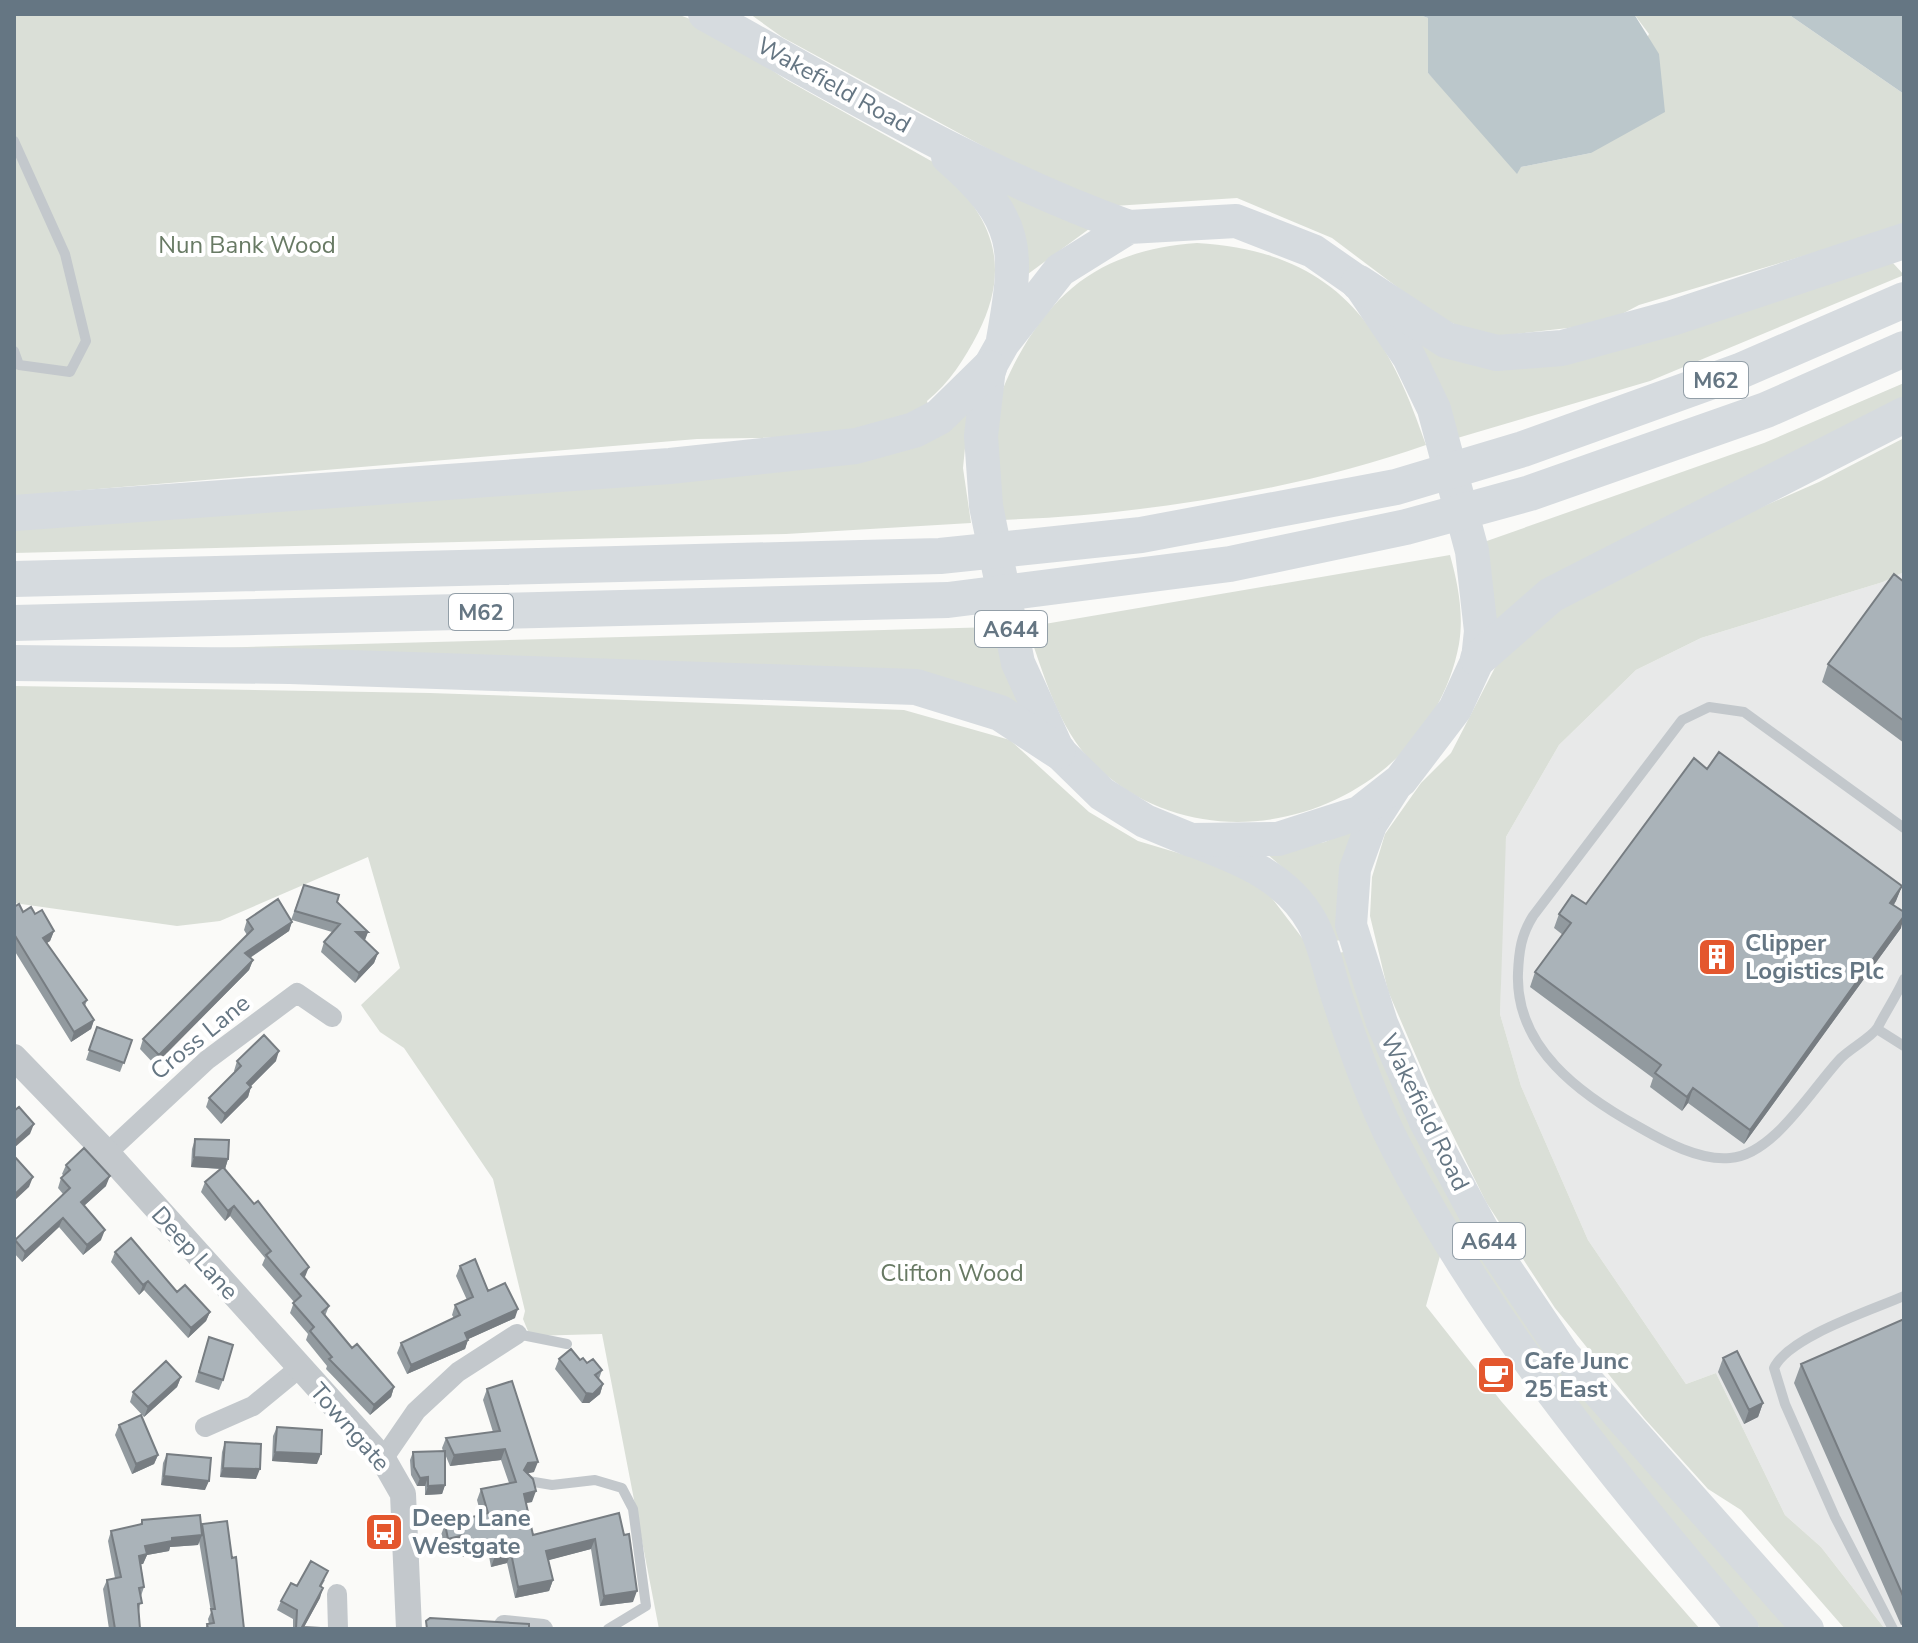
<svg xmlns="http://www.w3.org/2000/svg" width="1918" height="1643" font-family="'Nunito Sans',sans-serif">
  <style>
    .built { fill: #e8e9e9 }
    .green { fill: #dadfd7 }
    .water { fill: #bbc7cb }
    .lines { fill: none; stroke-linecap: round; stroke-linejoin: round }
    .service { stroke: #c3c8cc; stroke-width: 10 }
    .minor { stroke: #c3c8cc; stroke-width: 20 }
    .tertiary { stroke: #c3c8cc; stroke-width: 26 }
    .primary { stroke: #d6dbdf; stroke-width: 32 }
    .trunk { stroke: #d6dbdf; stroke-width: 34 }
    .motorway { stroke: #d6dbdf; stroke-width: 36 }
    .wall { fill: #929a9f }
    .shaded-wall { fill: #777d82 }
    .building { fill: #aab3b9; stroke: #777d82; stroke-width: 2 }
    .labels { text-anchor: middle; stroke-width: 8; stroke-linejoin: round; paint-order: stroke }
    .shield { fill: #fff; stroke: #939fa8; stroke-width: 2 }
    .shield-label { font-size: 22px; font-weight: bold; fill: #657683 }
    .street-label { font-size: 24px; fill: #657683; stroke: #fff }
    .park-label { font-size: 24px; fill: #687a64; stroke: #fff }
    .poi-label { font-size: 24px; font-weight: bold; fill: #657683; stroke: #fff; text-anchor: start }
  </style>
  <rect width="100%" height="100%" fill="#fafaf8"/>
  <path class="built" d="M1904 572V1629H1885L1821 1547 1785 1515 1716 1373 1686 1384 1588 1240 1521 1086 1500 1014 1503 867 1506 837 1559 745 1636 670 1701 638 1883 582Z"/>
  <path class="green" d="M14 14H677L703 24 785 79 933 162C990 212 1014 262 978 333 964 360 950 382 927 401L928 406 855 436 697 439 14 496Z
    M750 14H1417L1428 18V73L1521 167 1591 153 1649 34 1634 14H1788L1904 94V226L1639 305 1603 324 1499 336 1458 326 1429 311 1332 238 1237 198 1114 206 1069 193 782 37Z
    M1001 186 1089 229 1028 274Z
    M1197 243C1333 251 1385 323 1426 445 1296 491 1134 516 998 520 996 489 988 452 993 422 998 397 1010 370 1023 348 1064 278 1117 249 1197 243Z
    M1893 263 1904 275 1650 381 1454 439 1414 339 1464 361Z
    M1904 383V401L1491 633 1484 542 1764 443Z
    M969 408 963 468 971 523 786 534 14 553V524L572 484Z
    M1904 438V572L1883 582 1701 638 1636 670 1559 745 1506 837 1500 1014 1521 1086 1588 1240 1686 1384 1716 1373 1785 1515 1821 1547 1885 1629H1845L1741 1510 1708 1489 1644 1418 1555 1308 1486 1202 1432 1093 1388 991 1370 916 1372 877 1385 834 1421 783 1451 753 1503 652 1537 620 1666 549 1819 482Z
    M1450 555C1458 584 1464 614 1459 644 1430 801 1230 878 1106 775 1060 738 1046 680 1027 627Z
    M996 627 1021 711 1003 704 135 650Z
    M14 686 430 693 904 710 1010 740 1089 812 1138 841 1235 870 1271 897 1306 943 1440 1256 1426 1306 1501 1401 1700 1629H659L602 1334 530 1336 523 1319 525 1311 493 1179 404 1048 380 1032 361 1005 400 968 368 857 220 921 177 926 14 903Z
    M1350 830H1356L1344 940 1333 941 1298 881 1266 853 1325 842Z
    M1349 951 1448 1193 1788 1629H1761L1609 1444 1474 1263 1399 1120 1364 1037 1338 953Z"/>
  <path class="water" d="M1417 14H1634L1659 54 1665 112 1591 153 1521 167 1517 174 1428 73V18Z
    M1788 14H1904V94Z"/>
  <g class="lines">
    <path class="service" d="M14 141 65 254 86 341 70 372 19 365 14 351
      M1904 828 1744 712 1709 707 1682 720 1533 916C1521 935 1519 951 1518 973 1515 1048 1581 1095 1639 1127 1665 1142 1700 1161 1730 1158 1774 1155 1813 1087 1841 1058 1851 1048 1872 1037 1878 1027 1886 1011 1897 995 1904 979
      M1877 1029 1904 1046
      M517 1334 567 1344
      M528 1481 552 1485 595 1480 622 1488 633 1509 646 1606 608 1629
      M1893 1629 1835 1517 1785 1404 1774 1368C1788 1337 1872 1310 1904 1296"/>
    <path class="minor" d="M107 1153 207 1060 297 993 332 1017
      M205 1427 253 1406 298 1369
      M383 1459 416 1411 458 1372 517 1334
      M337 1594 338 1629
      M504 1625 543 1629"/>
    <path class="tertiary" d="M14 1057 107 1153 383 1459 403 1494 409 1629"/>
    <path class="primary" d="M1394 789 1371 825 1355 869 1351 925 1382 1023 1425 1122 1494 1250 1564 1354 1808 1629
      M1195 842C1240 859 1287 877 1312 922 1324 944 1329 973 1337 997 1354 1048 1372 1101 1397 1149 1486 1324 1617 1479 1743 1629"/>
    <path class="trunk" d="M705 14C843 90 980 174 1129 227
      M948 157C1021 221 1019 249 1003 340
      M1236 221 1313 251 1359 283 1409 357 1434 409 1472 551 1481 631 1478 659 1455 709 1401 780 1359 813 1278 839 1191 840 1145 821 1102 794 1058 751 1018 663 986 506 981 436 989 368 1003 343 1060 270 1129 227Z"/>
    <path class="motorway" d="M1359 283 1446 340 1497 353 1562 348 1672 318 1904 241
      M14 513 670 466 856 446 914 430 939 417 989 368
      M14 579 940 556 1141 535 1396 487 1523 449 1740 371 1904 300
      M14 623 948 600 1230 564 1406 527 1530 493 1766 410 1904 349
      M1478 659 1551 595 1904 415
      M14 663 290 666 916 687 1000 713 1058 751"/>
  </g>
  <path class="wall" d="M1904 582V743L1822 682 1828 664Z
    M1707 769 1902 886 1894 905 1901 928 1744 1144 1688 1103 1682 1111 1650 1087 1653 1078 1530 987 1535 972 1563 935 1554 928 1559 914 1586 904Z
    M304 885 337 902 368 932 365 940 378 953 374 963 355 983 321 952 324 942 332 932 292 920 289 931 250 958 253 960 249 970 155 1065 140 1049 143 1039 247 935 244 930 247 920H291Z
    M14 907 23 912 35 914 54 931 50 941 47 943 87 1000 85 1006 94 1020 91 1029 71 1042 14 950Z
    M97 1027 132 1040 120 1072 86 1060Z
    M237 1061H276L251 1086 248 1097 221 1124 206 1107 209 1098 235 1072 234 1071Z
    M195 1139 228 1159 225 1169 305 1277 304 1278 329 1306 325 1316 352 1348 394 1387 391 1397 370 1415 326 1369 327 1366 306 1340 308 1334 290 1313 294 1302 262 1265 265 1258 230 1216 225 1221 201 1192 205 1182 221 1169 191 1167 192 1149Z
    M66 1165 106 1186 84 1206 101 1240 83 1255 59 1227 22 1262 14 1253 15 1240 63 1194 58 1188 61 1178 64 1176 62 1174Z
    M115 1252 210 1312 206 1321 188 1338 144 1290 139 1295 111 1262Z
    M460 1266 488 1291 515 1318 468 1339 465 1349 407 1374 397 1353 401 1343 454 1318 452 1315 455 1305 467 1300 456 1276Z
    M1904 1319V1624L1901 1625 1794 1383 1801 1364Z
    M206 1347 223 1380 219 1390 195 1382Z
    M1723 1358 1763 1403 1758 1417 1744 1424 1718 1372Z
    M559 1359 580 1360 602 1370 599 1379 603 1384 600 1394 589 1403H582L555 1369Z
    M181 1377 177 1387 144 1417 130 1402 133 1392Z
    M487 1389 534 1472 528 1473 532 1502 526 1503 533 1535 619 1513 633 1602 600 1606 591 1549 548 1560 553 1580 549 1591 515 1598 507 1563 491 1567 488 1551 463 1557 460 1546 445 1550 441 1535 445 1524 481 1515 477 1500 481 1489 509 1483 501 1460 450 1466 445 1454V1485L442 1494 425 1495V1486H417L411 1475 410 1460 413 1452 443 1451 442 1448 446 1438 493 1432 483 1400Z
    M119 1425 158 1455 154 1464 132 1474 115 1435Z
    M277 1427 317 1464 272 1461 273 1436Z
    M225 1442 256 1479 220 1477 222 1452Z
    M167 1454 205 1490 161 1485 163 1463Z
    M142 1520 201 1526 202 1524 232 1558 244 1629H205L207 1624H209L208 1619 211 1612 199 1541 198 1545 170 1547 169 1551 147 1555 143 1564H141L144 1587 141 1596 139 1612 140 1629H109L103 1589 107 1580 115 1578 108 1541 111 1531 140 1525Z
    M325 1580 321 1587 320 1598 304 1627 320 1629H293V1619L277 1610 281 1601 297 1586Z"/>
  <path class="shaded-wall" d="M1902 886 1896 901 1885 917 1890 903Z
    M1904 916 1901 928 1744 1144 1750 1130Z
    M292 922 289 931 242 963 245 953Z
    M54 931 50 941 40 947 43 938Z
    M356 932H368L364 942Z
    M378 953 374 963 355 983 359 973Z
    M253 960 249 970 155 1065 159 1055Z
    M94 1020 91 1029 71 1042 74 1032Z
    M279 1051 276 1061 244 1093 247 1083Z
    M251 1087 248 1097 221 1124 225 1114Z
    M1693 1088 1688 1103 1682 1111 1687 1097Z
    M34 1124 30 1134 14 1148V1142Z
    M194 1157 228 1159 225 1169 191 1167Z
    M110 1176 106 1186 77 1212 81 1202Z
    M33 1177 29 1187 14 1201V1195Z
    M234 1206 230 1216 225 1221 228 1211Z
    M63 1218 59 1227 22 1262 25 1252Z
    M105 1230 101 1240 83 1255 87 1245Z
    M309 1267 305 1277 297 1283 301 1274Z
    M148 1281 144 1290 139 1295 143 1285Z
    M518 1309 515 1318 462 1342 465 1333Z
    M210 1312 206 1321 188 1338 191 1328Z
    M468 1340 465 1349 407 1374 411 1365Z
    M181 1377 177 1387 144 1417 148 1407Z
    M603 1384 600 1394 589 1403H582L586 1393Z
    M394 1387 391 1397 370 1415 374 1405Z
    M1763 1403 1758 1417 1744 1424 1749 1410Z
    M505 1449 501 1460 450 1466 454 1455Z
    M275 1452 321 1454 317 1464 272 1461Z
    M158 1455 154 1464 132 1474 136 1464Z
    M538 1462 534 1472 524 1474V1470L528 1463Z
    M223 1468 260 1469 256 1479 220 1477Z
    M164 1476 209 1481 205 1490 161 1485Z
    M428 1477 425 1486H417L420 1478Z
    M445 1485 442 1494 425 1495 428 1486Z
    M536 1491 532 1502 520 1504 524 1494Z
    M202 1535 198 1545 170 1547 169 1551 147 1555 143 1564 136 1565 139 1556 145 1546 172 1538Z
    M464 1535 460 1546 445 1550 448 1539Z
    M595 1539 591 1549 542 1562 546 1551Z
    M492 1541 488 1551 463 1557 467 1546Z
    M511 1553 507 1563 491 1567 495 1556Z
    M553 1580 549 1591 515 1598 518 1587Z
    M323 1588 320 1598 303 1629H301Z
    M637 1591 633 1602 600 1606 604 1596Z"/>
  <path class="building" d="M1894 574 1904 582V721L1828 664Z
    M1719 752 1902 886 1890 903 1904 912V916L1750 1130 1693 1088 1687 1097 1655 1073 1661 1065 1535 972 1571 923 1559 914 1572 895 1586 904 1694 758 1707 769Z
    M304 885 339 895 337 902 368 932H356L378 953 359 973 324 942 340 924 295 911Z
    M278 899 292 922 245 953 253 960 159 1055 143 1039 253 929 247 920Z
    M19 904 23 912 31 907 35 914 42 910 54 931 43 938 87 1000 83 1003 94 1020 74 1032 14 934V907Z
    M97 1027 132 1040 124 1063 89 1050Z
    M264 1035 279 1051 247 1083 251 1087 225 1114 209 1098 241 1066 237 1061Z
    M19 1107 34 1124 14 1142V1111Z
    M195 1139 229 1140 228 1159 194 1157Z
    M84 1148 110 1176 81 1202 105 1230 87 1245 63 1218 25 1252 15 1240 70 1188 61 1178 70 1170 66 1165Z
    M14 1156 33 1177 14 1195Z
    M223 1167 254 1204 258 1201 309 1267 301 1274 329 1306 322 1312 352 1348 357 1344 394 1387 374 1405 329 1359 332 1357 310 1331 314 1327 293 1303 301 1296 266 1255 271 1251 234 1206 228 1211 205 1182Z
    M131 1238 177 1292 185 1285 210 1312 191 1328 148 1281 143 1285 115 1252Z
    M475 1259 488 1291 505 1283 518 1309 465 1333 468 1340 411 1365 401 1343 460 1315 455 1305 473 1297 460 1266Z
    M1904 1319V1598L1801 1364Z
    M209 1337 233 1345 223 1380 199 1372Z
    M571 1349 580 1360 583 1358 587 1363 593 1359 602 1370 595 1375 603 1384 593 1394 586 1393 559 1359Z
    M1737 1351 1763 1403 1749 1410 1723 1358Z
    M166 1361 181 1377 148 1407 133 1392Z
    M512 1381 538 1462 528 1463 524 1470 533 1479 536 1491 524 1494 533 1535 619 1513 624 1535 629 1534 637 1591 604 1596 595 1539 546 1551 553 1580 518 1587 511 1553 495 1556 492 1541 467 1546 464 1535 448 1539 445 1524 488 1513 481 1489 516 1482 505 1449 454 1455 446 1438 500 1431 487 1389Z
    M141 1415 158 1455 136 1464 119 1425Z
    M277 1427 322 1430 321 1454 275 1452Z
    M225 1442 261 1444 260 1469 223 1468Z
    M445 1451V1485L428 1486V1477L420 1478 414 1467 413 1452Z
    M167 1454 211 1458 209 1481 164 1476Z
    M200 1515 202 1535 172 1538V1541L145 1546 147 1554 139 1556 144 1587 139 1588 142 1603 138 1604 140 1629H115L107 1580 121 1577 111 1531 142 1524V1520Z
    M227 1521 232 1558 236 1557 244 1629H208L207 1624 214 1623 211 1609H215L202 1524Z
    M311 1561 328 1571 320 1586 323 1588 302 1627 320 1628V1629H296L297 1610 281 1601 291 1583 297 1586Z
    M430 1618 529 1624V1629H427L426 1621Z"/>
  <defs>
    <g id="building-square" transform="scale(2)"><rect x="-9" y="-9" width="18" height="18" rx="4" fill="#e4572e" stroke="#fff"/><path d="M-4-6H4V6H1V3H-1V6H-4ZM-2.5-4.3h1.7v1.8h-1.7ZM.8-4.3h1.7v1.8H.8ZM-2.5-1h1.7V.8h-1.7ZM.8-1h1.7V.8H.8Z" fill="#fff"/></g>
    <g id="cafe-square" transform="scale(2)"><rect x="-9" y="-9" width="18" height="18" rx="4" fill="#e4572e" stroke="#fff"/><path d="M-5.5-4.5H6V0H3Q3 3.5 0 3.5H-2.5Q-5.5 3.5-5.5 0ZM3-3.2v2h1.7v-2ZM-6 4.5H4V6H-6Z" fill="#fff"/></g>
    <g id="bus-square" transform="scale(2)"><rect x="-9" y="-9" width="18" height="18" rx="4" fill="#e4572e" stroke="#fff"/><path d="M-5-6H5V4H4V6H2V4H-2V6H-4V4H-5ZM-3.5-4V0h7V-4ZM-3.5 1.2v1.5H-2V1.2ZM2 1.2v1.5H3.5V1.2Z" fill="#fff"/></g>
  </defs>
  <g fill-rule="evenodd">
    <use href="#building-square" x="1717" y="957"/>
    <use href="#cafe-square" x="1496" y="1375"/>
    <use href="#bus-square" x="384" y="1532"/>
  </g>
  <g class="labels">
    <g class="shield">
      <rect x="1684" y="362" width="64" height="36" rx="6"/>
      <rect x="449" y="594" width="64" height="36" rx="6"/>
      <rect x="975" y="611" width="72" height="36" rx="6"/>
      <rect x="1453" y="1223" width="72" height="36" rx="6"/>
    </g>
    <g class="shield-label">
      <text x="1716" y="388">M62</text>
      <text x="481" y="620">M62</text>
      <text x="1011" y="637">A644</text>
      <text x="1489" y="1249">A644</text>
    </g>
    <g class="street-label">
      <text transform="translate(834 85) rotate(29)" y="8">Wakefield Road</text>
      <text transform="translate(200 1037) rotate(-39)" y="8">Cross Lane</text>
      <text transform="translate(1425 1112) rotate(64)" y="8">Wakefield Road</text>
      <text transform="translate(195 1253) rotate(48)" y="8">Deep Lane</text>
      <text transform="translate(350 1427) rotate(49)" y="8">Towngate</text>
    </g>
    <g class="park-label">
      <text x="247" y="253">Nun Bank Wood</text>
      <text x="952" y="1281">Clifton Wood</text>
    </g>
    <g class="poi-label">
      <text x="1745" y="951">Clipper<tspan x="1745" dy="28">Logistics Plc</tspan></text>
      <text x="1524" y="1369">Cafe Junc<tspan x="1524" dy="28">25 East</tspan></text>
      <text x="412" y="1526">Deep Lane<tspan x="412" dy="28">Westgate</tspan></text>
    </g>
  </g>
  <rect width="1918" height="1643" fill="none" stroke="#657683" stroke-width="32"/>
</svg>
